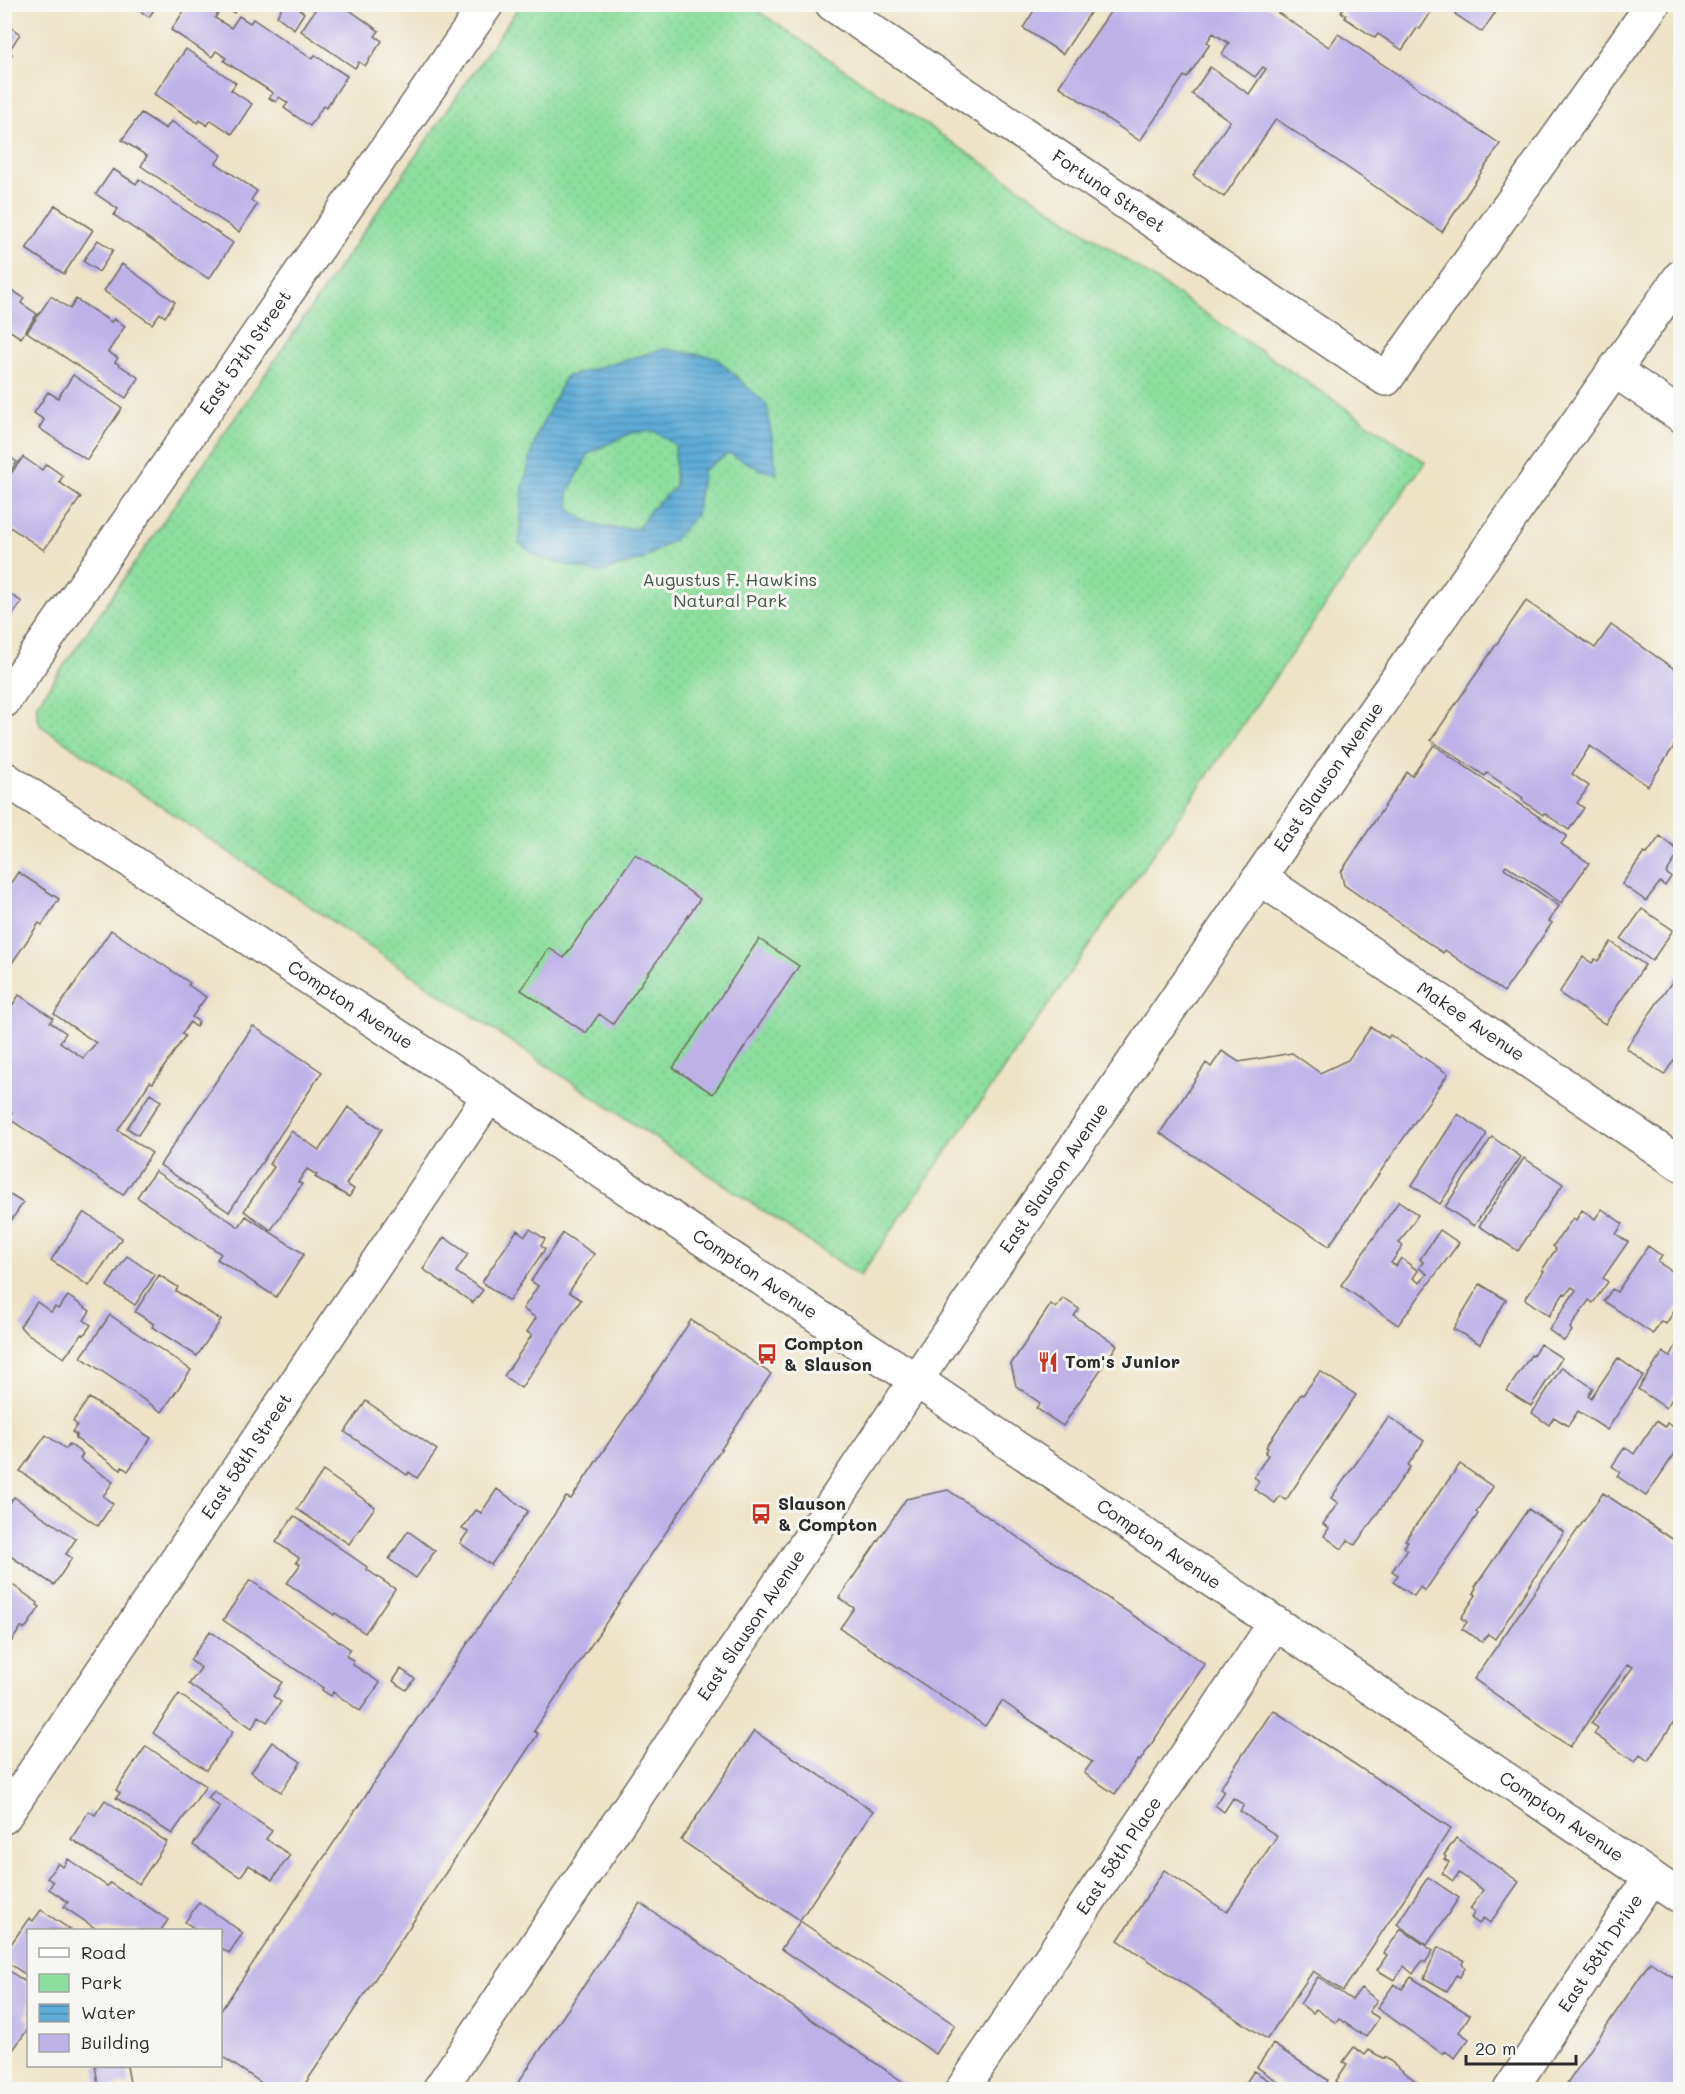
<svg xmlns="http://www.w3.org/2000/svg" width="1685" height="2094" font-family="Mali,sans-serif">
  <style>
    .green { fill: url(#green-dots); stroke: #5c8464; stroke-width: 1.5 }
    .water { fill: url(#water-rules); stroke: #456c82; stroke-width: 1.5; fill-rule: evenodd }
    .building { fill: #bdb1e8 }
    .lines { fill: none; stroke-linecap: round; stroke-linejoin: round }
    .street-casing { stroke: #6f6b62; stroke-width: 36 }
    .secondary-casing { stroke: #6f6b62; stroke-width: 36 }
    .primary-casing { stroke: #6f6b62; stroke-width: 36 }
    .street { stroke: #fff; stroke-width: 33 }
    .secondary { stroke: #fff; stroke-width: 33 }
    .primary { stroke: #fff; stroke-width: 33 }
    .labels { text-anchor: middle; stroke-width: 6; stroke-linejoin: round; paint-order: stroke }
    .street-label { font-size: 18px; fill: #2b2b2b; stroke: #f6f6f2 }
    .park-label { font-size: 18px; fill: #435848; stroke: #f6f6f2 }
    .poi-label { font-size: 18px; font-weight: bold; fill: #2b2b2b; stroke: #f6f6f2; text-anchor: start }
  </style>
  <defs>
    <pattern id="green-dots" width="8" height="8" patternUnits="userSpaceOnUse" patternTransform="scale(1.5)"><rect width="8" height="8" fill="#8cde9e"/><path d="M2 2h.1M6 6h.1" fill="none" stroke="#79bf88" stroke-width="1.8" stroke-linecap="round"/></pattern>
    <pattern id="water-rules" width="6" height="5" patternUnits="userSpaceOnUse" patternTransform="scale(1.5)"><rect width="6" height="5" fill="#5facd8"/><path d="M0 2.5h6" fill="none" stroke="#4f8caf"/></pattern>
  </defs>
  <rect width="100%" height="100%" fill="#f6f6f2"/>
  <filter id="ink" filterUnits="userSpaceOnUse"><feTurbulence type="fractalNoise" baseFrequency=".0167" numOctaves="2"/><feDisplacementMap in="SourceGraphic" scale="12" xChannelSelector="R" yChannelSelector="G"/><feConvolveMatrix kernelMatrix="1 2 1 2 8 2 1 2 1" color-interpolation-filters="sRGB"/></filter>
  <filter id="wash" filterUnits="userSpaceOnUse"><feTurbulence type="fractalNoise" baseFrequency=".008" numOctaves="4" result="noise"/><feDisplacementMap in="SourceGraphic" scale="24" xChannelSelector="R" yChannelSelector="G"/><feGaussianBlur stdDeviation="1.35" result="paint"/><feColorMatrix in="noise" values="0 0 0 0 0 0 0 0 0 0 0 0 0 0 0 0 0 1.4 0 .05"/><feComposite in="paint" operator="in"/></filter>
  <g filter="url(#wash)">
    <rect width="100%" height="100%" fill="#eee3c7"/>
    <path class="green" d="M520 5H749L1425 462 860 1276 40 725 36 706Z"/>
    <path class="water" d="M664 349 715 357 767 405 777 474 759 469 729 453 703 470 696 515 675 539 643 559 598 573 541 558 519 543 523 488 536 437 565 377ZM654 431 675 445V487L651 509 638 528C611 530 591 528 570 509L568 493 589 453 631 433Z"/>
    <g id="blocks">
      <path class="building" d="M130 4H158L149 17Z
        M189 4H240L234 13 223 5 215 18 231 28 239 16 250 23 253 19 312 59 315 55 347 76 326 108 323 106 310 126 284 108 288 103 279 97 276 102 269 98 273 93 224 61 226 58 216 51 212 57 171 30Z
        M284 4H292L304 13 294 29 277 16Z
        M319 4H341L379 31 375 36 382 41 365 66 359 62 355 68 301 31Z
        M1038 4H1096L1063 54 1023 28Z
        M1346 4H1436L1420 29 1418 27 1402 50 1378 34 1375 38 1345 18 1346 15 1341 12Z
        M1462 4H1501L1482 32 1455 14Z
        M1115 5H1266L1329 47 1338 34 1500 144 1442 232 1276 119 1224 197 1193 176 1230 121 1192 94 1210 67 1249 94 1266 69 1263 67 1255 77 1222 54 1229 43 1213 33 1207 42 1210 44 1187 78 1184 76 1140 141 1059 86Z
        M4 15 10 19 6 24 20 34 8 52 12 54 4 65Z
        M186 49 236 83 231 90 252 104 232 134 211 120 207 126 200 120 198 123 154 94Z
        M141 113 166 129 171 121 222 155 216 163 257 191 251 200 257 205 239 232 141 166 147 156 122 140Z
        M113 169 136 184 139 179 233 243 209 279 114 215 118 209 96 194Z
        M55 205 93 230 64 274 26 249Z
        M98 240 113 250 99 272 83 261Z
        M122 264 175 302 165 317 160 313 152 324 104 291Z
        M4 285 24 298 21 303 37 314 21 338 4 327Z
        M51 296 70 309 76 299 111 322 114 319 125 326 108 352 118 358 115 362 139 378 126 398 27 332Z
        M73 375 122 408 87 460 39 428 44 420 34 413 48 392 58 398Z
        M4 453 17 462 4 480Z
        M23 457 42 470 46 464 63 476 59 482 81 497 44 550 4 523V483Z
        M4 590 22 602 4 627Z
        M1526 601 1595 648 1611 625 1680 673V737L1648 786 1590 746 1572 774 1589 786 1577 803 1584 808 1569 830 1544 813 1543 815 1522 800 1523 798 1487 773 1485 776 1431 740Z
        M1434 745 1567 836 1561 844 1589 863 1561 903 1506 865 1504 868 1559 906 1549 921 1552 923 1504 992 1445 950 1443 953 1344 885 1341 872 1407 772 1412 776Z
        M1660 836 1680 852 1666 873 1671 877 1665 886 1660 882 1646 901 1622 884 1644 853 1647 854Z
        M635 854 700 899 613 1024 599 1014 586 1033 521 990 549 948 564 958Z
        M18 872 59 899 42 925 39 923 8 969 5 967V892Z
        M1642 909 1673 930 1652 961 1621 939Z
        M111 930 190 983 188 985 206 997 192 1017 199 1022 196 1027 190 1022 182 1034 185 1036 153 1083 150 1082 118 1130 152 1153 123 1195 8 1118 12 1113 4 1108V1001L12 1006 19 995 53 1018 50 1022 66 1033 60 1042 83 1058 96 1043 54 1014Z
        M759 939 799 966 713 1094 673 1068Z
        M1611 942 1645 965 1605 1024 1559 993 1583 957 1592 963 1595 959 1598 961Z
        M1680 970V1051L1664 1075 1626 1048Z
        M253 1026 322 1072 229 1212 160 1165Z
        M1371 1027 1388 1038 1390 1035 1448 1074 1329 1246 1160 1133 1206 1063 1211 1067 1222 1051 1239 1062 1292 1053 1320 1073 1348 1060Z
        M150 1094 161 1101 138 1135 127 1128Z
        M348 1107 382 1129 346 1184 354 1189 349 1197 315 1177 317 1175 307 1169 298 1182 302 1184 271 1230 244 1211 274 1167 269 1164 291 1131 319 1150Z
        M1458 1114 1487 1134 1440 1204 1412 1185Z
        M1492 1137 1521 1157 1474 1226 1445 1207Z
        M1524 1158 1563 1184 1518 1251 1479 1226Z
        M155 1171 239 1227 246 1216 304 1254 276 1297 217 1259 221 1254 137 1197Z
        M4 1191 23 1203 4 1231Z
        M1399 1201 1418 1215 1399 1243 1403 1246 1391 1263 1396 1266 1401 1258 1418 1271 1413 1278 1420 1283 1427 1274 1419 1268 1423 1262 1420 1259 1440 1230 1459 1243 1398 1325 1341 1285Z
        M1602 1209 1623 1224 1616 1234 1628 1242 1603 1278 1608 1282 1593 1303 1589 1300 1570 1328 1572 1331 1564 1341 1549 1330 1576 1290 1572 1287 1566 1294 1564 1293 1549 1316 1525 1299 1544 1271 1542 1270 1556 1249 1553 1246 1573 1218 1576 1220 1582 1210 1595 1219Z
        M84 1212 122 1238 89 1286 51 1260Z
        M530 1229 545 1239 541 1246 545 1249 509 1301 482 1282 517 1230 525 1236Z
        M563 1233 594 1254 569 1292 581 1300 521 1388 504 1376 532 1335 527 1332 536 1318 523 1309 538 1286 531 1281Z
        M444 1237 468 1254 456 1272 483 1290 473 1303 423 1269Z
        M1648 1246 1662 1256 1658 1262 1679 1276 1680 1274V1302L1666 1324 1661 1321 1653 1334 1604 1301 1612 1289 1617 1292Z
        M127 1256 155 1275 135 1305 107 1286Z
        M159 1275 178 1287 176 1291 221 1320 197 1356 152 1327 154 1324 135 1312Z
        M1480 1284 1506 1300 1480 1344 1453 1329Z
        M68 1296 90 1311 84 1320 91 1325 84 1335 82 1334 64 1358 24 1331 20 1326 37 1302 51 1312 55 1307 58 1309Z
        M1063 1298 1079 1309 1074 1316 1117 1345 1063 1426 1036 1408 1040 1403 1016 1386 1011 1364 1051 1304 1056 1308Z
        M110 1315 191 1370 162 1412 81 1357Z
        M691 1320 771 1374 534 1731 538 1734 301 2090H272L220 2055V2012L566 1497 571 1499Z
        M1680 1338V1387L1666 1408 1638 1389 1663 1352 1670 1357Z
        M1540 1344 1562 1358 1531 1406 1507 1391 1531 1355 1533 1356Z
        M1618 1358 1643 1376 1607 1430 1578 1411 1568 1426 1554 1417 1549 1425 1532 1413 1562 1367 1593 1388 1588 1396 1591 1398Z
        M1320 1371 1356 1395 1286 1500 1280 1496 1275 1503 1254 1489 1259 1481 1254 1477 1268 1455 1265 1453 1268 1448 1266 1447 1301 1394 1303 1395Z
        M89 1398 151 1438 128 1471 122 1467 121 1470 75 1438 77 1435 72 1432 77 1425 73 1421Z
        M366 1401 437 1450 417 1478 409 1472 407 1475 345 1432Z
        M1389 1417 1424 1441 1408 1465 1410 1467 1355 1545 1348 1540 1342 1549 1324 1536 1329 1528 1323 1524 1338 1503 1331 1498Z
        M1656 1421 1665 1427 1667 1423 1679 1431 1676 1434 1680 1438V1446L1646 1496 1617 1476 1620 1472 1612 1466 1625 1447 1634 1454Z
        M46 1435 66 1449 69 1444 83 1454 80 1459 113 1482 103 1496 113 1504 98 1526 20 1471Z
        M1460 1464 1493 1487 1476 1512 1478 1514 1425 1591 1420 1587 1414 1596 1393 1582 1398 1575 1392 1571 1407 1550 1404 1547 1408 1541 1405 1540Z
        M323 1471 375 1507 349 1544 297 1509Z
        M497 1489 528 1511 491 1565 460 1543 468 1532 462 1529 476 1510 481 1513Z
        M948 1490 1205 1664 1140 1761 1138 1760 1115 1794 1084 1773 1092 1762 1002 1701 985 1726 840 1628 854 1608 839 1598 906 1499Z
        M1603 1493 1680 1544V1713L1648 1761 1640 1755 1635 1762 1594 1734 1598 1728 1591 1723 1633 1667 1628 1664 1570 1747 1474 1679Z
        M14 1497 76 1539 66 1554 72 1558 54 1585 4 1552V1507L6 1508Z
        M1528 1509 1564 1532 1495 1639 1488 1634 1482 1642 1462 1629 1467 1622 1461 1618 1476 1595 1473 1593 1476 1588 1475 1587Z
        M294 1516 367 1567 366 1569 395 1589 365 1633 335 1613 334 1615 287 1583 300 1565 296 1562 299 1558 276 1542Z
        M408 1531 435 1551 416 1578 389 1559Z
        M4 1579 38 1603 37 1605 40 1607 25 1629 21 1627 12 1641 4 1636Z
        M250 1580 350 1649 346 1656 354 1661 352 1664 380 1683 360 1711 333 1692 331 1696 322 1690 323 1688 223 1620Z
        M210 1631 282 1682 273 1696 281 1702 267 1722 259 1716 252 1728 189 1684 201 1668 190 1660Z
        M401 1669 415 1679 406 1690 393 1681Z
        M179 1694 233 1732 206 1770 153 1733Z
        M1273 1710 1451 1828 1343 1991 1313 1971 1267 2039 1118 1940 1164 1870 1227 1912 1277 1836 1240 1811 1244 1805 1233 1798 1224 1812 1215 1805 1224 1791 1220 1788Z
        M754 1731 873 1811 800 1920 681 1840Z
        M272 1742 301 1762 281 1792 251 1772Z
        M146 1746 206 1786 172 1834 116 1798 120 1793 116 1790Z
        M214 1791 272 1831 266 1839 290 1855 272 1880 249 1865 240 1877 193 1845 220 1807 208 1798Z
        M105 1800 167 1842 139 1884 71 1839 89 1811 95 1815Z
        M1456 1838 1519 1882 1490 1923 1483 1918 1479 1924 1471 1918 1475 1912 1470 1909 1483 1890 1459 1873 1453 1881 1442 1873 1449 1862 1444 1859 1446 1857 1444 1855Z
        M68 1859 107 1886 110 1883 125 1893 126 1892 168 1920 161 1930H98L64 1907 68 1902 49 1889 53 1882 47 1878 58 1863 63 1867Z
        M1428 1877 1459 1898 1427 1945 1397 1924Z
        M199 1902 243 1933 229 1953 220 1947V1930H197L185 1922Z
        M640 1903 915 2090H513Z
        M41 1910 71 1930H28V1976L4 1960V1954L29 1918 33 1921Z
        M800 1921 955 2025 936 2054 781 1949Z
        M1401 1929 1433 1951 1425 1963 1422 1961 1413 1974 1404 1966 1394 1980 1377 1970 1387 1955 1384 1953Z
        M1438 1947 1464 1960 1462 1964 1465 1967 1460 1977 1456 1975 1447 1991 1424 1978Z
        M1650 1962 1680 1982V2090H1563Z
        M4 1967 28 1984V2012L25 2017 28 2020V2029L13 2050 4 2044Z
        M1318 1977 1352 2000 1361 1988 1377 2000 1369 2012 1379 2018 1366 2037 1339 2019 1336 2023 1316 2009 1313 2013 1300 2004Z
        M1411 1977 1470 2015 1459 2032 1469 2039 1455 2058 1445 2051 1443 2054 1377 2008 1394 1984 1402 1989Z
        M1273 2044 1328 2080 1322 2090H1290L1257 2067Z
        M1354 2047 1365 2055 1369 2050 1384 2059 1385 2057 1427 2090H1349L1336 2081 1347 2064 1343 2062Z
        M95 2066H127L130 2083 99 2089Z
        M1254 2071 1271 2082 1266 2090H1241Z"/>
    </g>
  </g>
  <g filter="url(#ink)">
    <use href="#blocks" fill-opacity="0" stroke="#6f6b62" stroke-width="1.5"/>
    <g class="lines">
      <g class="street-casing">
        <g id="street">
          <path id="s1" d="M832 4 1386 379 1653 4"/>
          <path id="s2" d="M4 701 487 4"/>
          <path id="s3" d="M1260 878 1680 1164"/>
          <path id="s4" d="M4 1817 489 1096"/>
          <path id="s5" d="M962 2090 1275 1623"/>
          <path id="s6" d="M1510 2090 1651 1877"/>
        </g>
      </g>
      <g class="secondary-casing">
        <g id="secondary">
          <path d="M1614 370 1680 415"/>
          <path id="s7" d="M4 778 489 1096 852 1339 916 1380 1680 1897"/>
        </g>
      </g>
      <g class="primary-casing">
        <g id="primary">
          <path id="s8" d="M439 2090 916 1380 1335 767 1680 277"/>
        </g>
      </g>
      <use href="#street" class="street"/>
      <use href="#secondary" class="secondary"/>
      <use href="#primary" class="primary"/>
    </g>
  </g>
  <defs>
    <g id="bus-bare" transform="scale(1.62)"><path d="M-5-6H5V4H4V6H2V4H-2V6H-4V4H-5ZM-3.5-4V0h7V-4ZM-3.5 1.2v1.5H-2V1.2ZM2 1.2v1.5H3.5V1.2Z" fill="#c8321e" stroke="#f6f6f2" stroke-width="2.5" paint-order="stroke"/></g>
    <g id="restaurant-bare" transform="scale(1.62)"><path d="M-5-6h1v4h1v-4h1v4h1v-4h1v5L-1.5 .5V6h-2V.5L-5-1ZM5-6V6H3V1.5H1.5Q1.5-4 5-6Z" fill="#c8321e" stroke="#f6f6f2" stroke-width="2.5" paint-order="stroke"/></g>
  </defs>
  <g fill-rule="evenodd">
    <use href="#bus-bare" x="767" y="1354"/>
    <use href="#restaurant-bare" x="1048" y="1362"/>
    <use href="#bus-bare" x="761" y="1514"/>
  </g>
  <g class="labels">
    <g class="street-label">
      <text dy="6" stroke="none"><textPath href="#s1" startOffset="334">Fortuna Street</textPath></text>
      <text dy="6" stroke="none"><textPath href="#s2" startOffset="424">East 57th Street</textPath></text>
      <text dy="6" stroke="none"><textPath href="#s8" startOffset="1586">East Slauson Avenue</textPath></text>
      <text dy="6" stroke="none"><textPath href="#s7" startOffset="414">Compton Avenue</textPath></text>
      <text dy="6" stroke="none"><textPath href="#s3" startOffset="255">Makee Avenue</textPath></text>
      <text dy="6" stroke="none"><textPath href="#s8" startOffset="1100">East Slauson Avenue</textPath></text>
      <text dy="6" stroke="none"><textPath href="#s7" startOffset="900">Compton Avenue</textPath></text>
      <text dy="6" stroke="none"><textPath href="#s4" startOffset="435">East 58th Street</textPath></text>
      <text dy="6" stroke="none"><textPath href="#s7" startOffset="1386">Compton Avenue</textPath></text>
      <text dy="6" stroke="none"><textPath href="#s8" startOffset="560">East Slauson Avenue</textPath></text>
      <text dy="6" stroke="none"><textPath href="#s7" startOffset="1872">Compton Avenue</textPath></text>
      <text dy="6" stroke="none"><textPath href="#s5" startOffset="282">East 58th Place</textPath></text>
      <text dy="6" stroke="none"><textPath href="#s6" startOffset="164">East 58th Drive</textPath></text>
    </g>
    <g class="park-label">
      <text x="730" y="586">Augustus F. Hawkins<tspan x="730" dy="21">Natural Park</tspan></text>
    </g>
    <g class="poi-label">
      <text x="784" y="1350">Compton<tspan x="784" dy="21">&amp; Slauson</tspan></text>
      <text x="1065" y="1368">Tom's Junior</text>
      <text x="778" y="1510">Slauson<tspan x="778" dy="21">&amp; Compton</tspan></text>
    </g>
  </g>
  <rect width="1685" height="2094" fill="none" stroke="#f6f6f2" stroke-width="24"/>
  <rect x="27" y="1929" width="195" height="138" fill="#f6f6f2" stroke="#a5a5a2" stroke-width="1.5"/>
  <rect x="39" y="1948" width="30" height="9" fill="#ffffff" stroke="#a5a5a2" stroke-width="1.5"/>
  <text x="81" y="1959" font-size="18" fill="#2b2b2b">Road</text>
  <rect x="39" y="1974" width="30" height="18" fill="#8cde9e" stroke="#a5a5a2" stroke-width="1.5"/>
  <text x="81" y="1989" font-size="18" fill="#2b2b2b">Park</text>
  <rect x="39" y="2004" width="30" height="18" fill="url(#water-rules)" stroke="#a5a5a2" stroke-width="1.5"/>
  <text x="81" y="2019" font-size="18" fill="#2b2b2b">Water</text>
  <rect x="39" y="2034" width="30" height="18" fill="#bdb1e8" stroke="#a5a5a2" stroke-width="1.5"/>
  <text x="81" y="2049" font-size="18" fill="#2b2b2b">Building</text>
  <path d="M1466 2055v9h110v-9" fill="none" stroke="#2b2b2b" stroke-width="3"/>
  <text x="1475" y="2055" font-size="18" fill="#2b2b2b" stroke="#f6f6f2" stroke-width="4.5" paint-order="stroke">20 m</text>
</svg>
